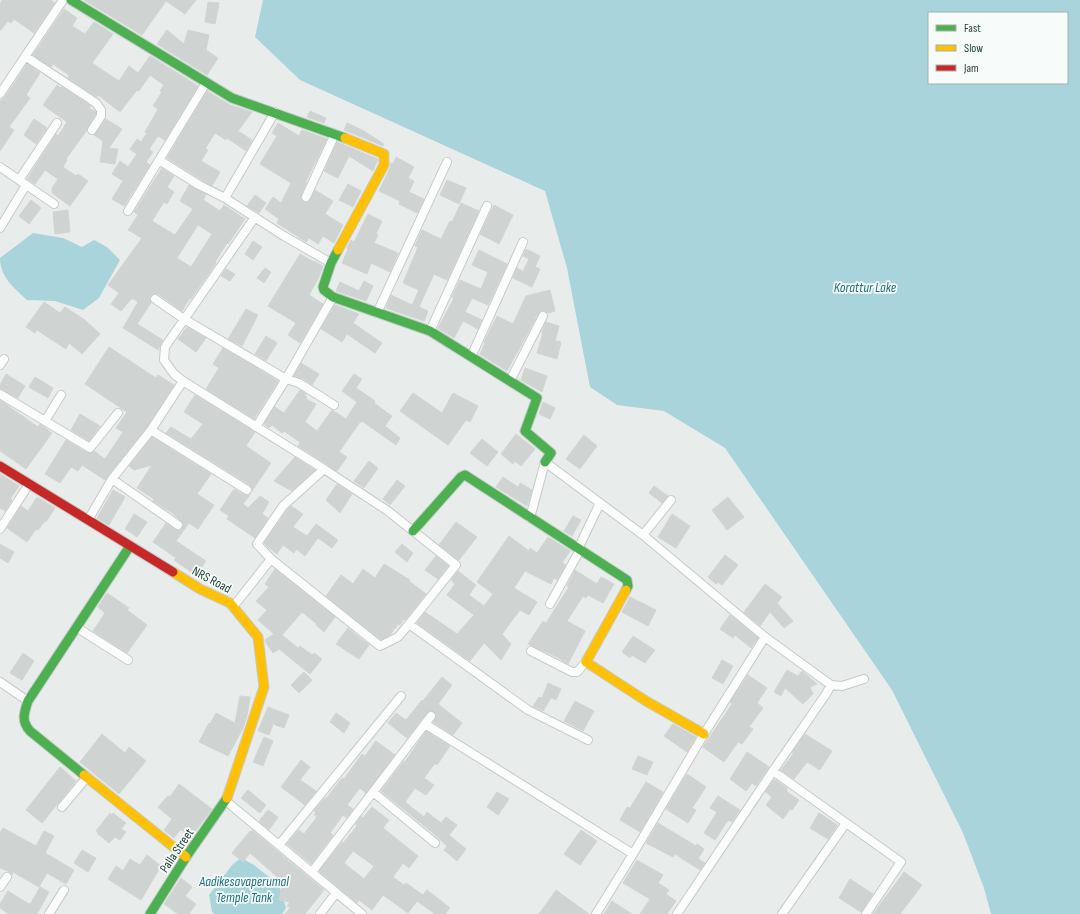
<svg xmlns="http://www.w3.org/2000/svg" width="1080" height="914" font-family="'Sofia Sans Condensed',sans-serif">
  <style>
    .water { fill: #a9d4db; fill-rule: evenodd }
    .building { fill: #cfd4d2; stroke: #d1d6d4; fill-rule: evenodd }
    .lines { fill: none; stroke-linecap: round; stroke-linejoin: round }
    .street-casing { stroke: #c5cac8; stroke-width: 10 }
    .fast-casing { stroke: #c3cbc8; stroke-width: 11 }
    .slow-casing { stroke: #c3cbc8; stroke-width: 11 }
    .jam-casing { stroke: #c3cbc8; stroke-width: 11 }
    .street { stroke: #fcfcfc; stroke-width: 8 }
    .fast { stroke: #4caf50; stroke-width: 9 }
    .slow { stroke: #ffc107; stroke-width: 9 }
    .jam { stroke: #c62828; stroke-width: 9 }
    .labels { text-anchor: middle; stroke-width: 3.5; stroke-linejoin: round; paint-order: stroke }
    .street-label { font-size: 13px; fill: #24423a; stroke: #f7fbf9 }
    .water-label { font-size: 14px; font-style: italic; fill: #1c6f80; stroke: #f7fbf9 }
  </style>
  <rect width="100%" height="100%" fill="#e8edeb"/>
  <path class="water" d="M263 0H1080V914H991L984 888 963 833 892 690 725 448 664 411 617 405 590 387 567 268 545 191 300 80 255 37ZM929 13H1067V83H929Z
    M33 233 63 238 82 247 94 240 107 247 120 260 99 298 83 310 55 301 27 300C14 288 0 277 0 258Z
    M241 858 254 865 279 885 286 908 282 914H215L212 912 209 895 233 864Z"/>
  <path class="building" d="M2 0H51L55 3 34 33 14 19 11 23 8 21 0 31V4Z
    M84 0H196L185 14 166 1 142 35Z
    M208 2 219 3 215 24 205 22Z
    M64 9 77 18 72 26 85 34 94 22 113 34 92 63 119 81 129 66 138 73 150 56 198 86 165 140 158 136 149 149 153 152 146 162 150 165 124 206 112 199 123 181 112 174 120 161 128 167 137 154 130 149 137 139 141 142 147 133 145 132 158 109 153 106 162 92 160 91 164 85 150 75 139 91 137 90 120 112 98 95 97 97 68 78 69 75 53 64 51 67 33 55Z
    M167 30 184 44 188 30 209 35 206 50 218 58 207 75 157 44Z
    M27 64 40 73 26 95 30 98 9 127 14 130 0 151V101L5 97Z
    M57 85 61 88 62 87 91 106 89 108 96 112V114L87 130 66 159 67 160 63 167 76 176 78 174 88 181 70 206 52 193V188L58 179 45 170 35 184 27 179 56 134 58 136 67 122 43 105Z
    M207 91 230 105 252 112 238 131 252 140 246 151 227 138 226 140 215 133 205 149 208 150 201 161 220 172 212 186 202 180 167 158Z
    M310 111 326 118 324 123 307 117Z
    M34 119 47 128 36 144 24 135Z
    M106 119 122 129 109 148 118 149 115 164 100 162 103 141 94 135Z
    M278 123 299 136 302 130 327 139 306 181V184L301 197 303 202H309L315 190 333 201 325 214 343 225 334 243 323 236 318 244 309 238 306 242 277 223 279 219 265 209 273 197 281 203 291 183 260 164 277 136 272 133Z
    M347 123 364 131 384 144 383 146 344 130Z
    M337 142 378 159 373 171 349 156 338 178 324 171Z
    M396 157 414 167 408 178 414 181 409 192 424 199 417 213 399 204 400 201 379 191 390 168 391 163 393 164Z
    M162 168 174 176 167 187 174 192 167 204 164 202 152 221 175 235 193 209 180 201 189 185 206 195 203 200 220 211 224 205 245 219 228 244 227 243 215 262 216 263 191 299 190 298 182 311 158 294H153L150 296V299L151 303 137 324 163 340 158 350 123 328 138 302 132 298 121 311 111 304 119 293 108 285 142 238 128 230 138 215 134 212ZM198 225 212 234 191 267 177 258Z
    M447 180 466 188 459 204 440 195Z
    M348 184 361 191 353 207 339 200Z
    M255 195 266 203 259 213 247 206Z
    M31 200 41 208 29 224 19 216Z
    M461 203 479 211 447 280 434 274 419 307 428 311 424 321 386 308 391 295 412 305 419 290 403 283 418 247 415 246 422 230 441 239 450 221 452 222Z
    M494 205 513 215 499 244 480 234Z
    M68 210 70 232 55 234 53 212Z
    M368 214 382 221 376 234 378 235 374 243 398 253 390 272 371 263 367 274 342 263 348 249 347 248 351 240 354 242Z
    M253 241 262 247 253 260 245 254Z
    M526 249 540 256 535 267 540 269 532 287 513 278 517 268 523 271 529 259 523 256Z
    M479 250 507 264 488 305 472 298 465 312 482 320 478 329 463 321 454 338 438 328 454 298 452 297 460 280 481 289 488 272 472 265Z
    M300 254 314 262V261L323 266 318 279 309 295 323 304 300 343 288 335 296 323 268 306Z
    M265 268 271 272 264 283 257 278Z
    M226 269 235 274 230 281 221 276Z
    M364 281 373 286 366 301 336 291 340 282 359 291Z
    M550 290 555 311 548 313 542 311 540 312 537 316 532 317 536 318 507 371 480 354 485 343 484 342 497 316 513 324 526 296Z
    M44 302 60 313 65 307 85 320 100 334 82 354 69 343 66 349 37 330 35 333 26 327Z
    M335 305 359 314 353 323 382 343 375 353 347 334 342 342 321 329Z
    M246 309 258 315 242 346 228 339Z
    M546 322 559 326 555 341 561 342 557 359 537 353 543 333H541Z
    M187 327 206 338 196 352 178 339Z
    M266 336 277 343 266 361 255 354Z
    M109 347 156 378 158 375 174 385 147 427 105 480 82 465 78 471 71 467 60 483 45 474 66 440 87 453H92L94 451 105 459 123 432 116 428 127 412 85 384Z
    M223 348 278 381 254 419 206 389 219 368 213 364Z
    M301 363 319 374 312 385 302 378 294 376Z
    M525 368 547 376 542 392 521 380Z
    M6 374 25 386 18 398 0 389V385Z
    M354 374 362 379 356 388 375 401 374 403 392 416 385 426 400 438 396 445 362 421 361 422H360L339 452 347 457 337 471 298 446 300 442 284 431 282 433 272 425 269 428 264 424 275 407 284 413 300 390 306 394 305 396 307 397 306 399 316 404 305 422 317 431 332 410 346 419 357 402 342 391Z
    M35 377 53 388 48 398 29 387Z
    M413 393 442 413 453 393 478 406 470 422 466 420 448 445 400 411Z
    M195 395 255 432 246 446 271 463 252 491 250 485 166 433 171 427 191 439 203 424 184 412Z
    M0 400 38 427 40 424 52 433 26 469 0 451Z
    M543 402 555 408 550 419 539 414Z
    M80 414 100 426 89 441 71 430Z
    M516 434 535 449 521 466 515 461 513 464 501 454Z
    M584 435 597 446 580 469 566 459Z
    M152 437 211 474 197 494 214 505 198 529 189 523 176 541 206 561 196 575 174 560 176 558 153 542 166 523 177 530H181L183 525 181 521 172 513 153 501 154 499 137 488 152 465 134 470 129 466Z
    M482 439 498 452 487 466 470 453Z
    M295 457 315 470 292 491 274 481Z
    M369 461 378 468 364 488 354 481Z
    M0 474 19 486 10 499 12 500 5 511 0 508Z
    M503 477 518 487 520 483 532 490 527 506 496 487Z
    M397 480 405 486 390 505 383 499Z
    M337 484 352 494 340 513 326 500Z
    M654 486 668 496 662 503 649 493Z
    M234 489 244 495H250L243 504 248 508 260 496 269 502 262 514 268 518 255 538 227 519 229 516 220 510Z
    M113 490 125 497 109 525 97 518Z
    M37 497 55 508 46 522 45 521 38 530 36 529 27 542 7 528 21 506 28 511Z
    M728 497 744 517 727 530 712 510Z
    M291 506 303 514 293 527 307 536 316 524 338 540 332 548 318 538 305 556 296 549 294 553 283 545 277 554 268 547 264 543 287 510Z
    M134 514 147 522 137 537 125 529Z
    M672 514 690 526 676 548 658 537Z
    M573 516 581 520 572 536 564 531Z
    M456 522 477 537 459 560 439 545Z
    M509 536 529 551 530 548 537 553 548 537 570 551 562 563 566 565 557 580 554 578 551 584 525 571 514 588 537 602 529 615 520 610 502 634 511 644 501 660 484 643 470 661 417 623 425 612 457 634 474 615 447 595 455 584 451 580 458 571 476 585 469 595 484 606 493 594 477 582Z
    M0 544 14 552 8 563 0 558Z
    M402 544 413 553 407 562 395 552Z
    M725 555 738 565 722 585 718 582 716 584 708 577Z
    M436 556 448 566 438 579 425 570Z
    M384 564 410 580 409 581 426 594 405 620 404 619 400 625 398 624 390 635 381 640 326 596 341 575 353 584 363 569 375 578Z
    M275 569 335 617 324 632 316 625 317 624 302 612 282 635 298 648 300 646 312 655 314 653 322 659 310 674 279 649 273 653 266 643 265 640 274 634 258 620 267 610 256 601 269 587 265 584Z
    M575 570 597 584 601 577 614 584 603 603 588 595 586 598 583 596 567 621 585 631 568 664 557 657 528 644 543 621 546 623 569 587 567 586Z
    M765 584 782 597 777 603 793 621 784 628 770 612 760 626 744 612Z
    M107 593 129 608 127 610 147 625 127 653 93 631 105 613 98 607Z
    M630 597 656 610 648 626 622 612Z
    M730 615 758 638 751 648 735 635 733 638 720 629Z
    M348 628 369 645 359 659 336 644Z
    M633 636 655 650 645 663 632 655 630 658 622 652Z
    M23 653 34 661 22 680 10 673Z
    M722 660 733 666 723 684 712 678Z
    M787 670 798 676 802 671 817 684 810 687 813 694 803 704 785 688 781 696 774 692Z
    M304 672 312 680 299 693 291 685Z
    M748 675 767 688 757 703 763 708 749 727 753 729 742 744 738 742 724 762 703 747 732 704 730 702Z
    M442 677 452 685 438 704 462 723 453 735 433 722 436 716V714L432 711 427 713 407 738 388 723 396 713 406 720 422 700 423 701Z
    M548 683 561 689 556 700 551 698 543 711 533 706 539 697 542 698Z
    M240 696 250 697 247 716 243 728 228 756 199 742 209 723 210 724 216 713 235 723Z
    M575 701 594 711 583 731 564 721Z
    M268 707 289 715 284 728 273 724 269 735 258 731Z
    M336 713 350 723 344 733 330 722Z
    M673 724 696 737 687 752 664 736Z
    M426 731 450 746 437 765 435 763 424 778 434 785 426 795 415 788 405 802 424 817 427 812 441 823 446 817 457 825 449 835 466 849 457 861 444 850 447 846 433 833 381 791 404 761 405 762Z
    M102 734 125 753 129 747 146 761 119 794 80 762Z
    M805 734 832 751 820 770 807 762 794 779 781 770 794 753H792Z
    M264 737 273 741 263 766 253 762Z
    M376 741 395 755 366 793 360 788 347 805 353 809 347 818 343 815 330 833 333 835 311 864 287 844 299 830 304 834 317 817 314 815 316 813 314 811 325 798 326 799 342 778 344 779 362 754 365 756Z
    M747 752 769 767 756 786 752 783 746 791 730 779Z
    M638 756 653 762 647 775 632 769Z
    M301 760 310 767 300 780 316 791 305 805 281 787Z
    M60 767 76 781 42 823 26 810Z
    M687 774 706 787 692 808 696 810 688 823 666 809Z
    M774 779 787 788V792L799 800 792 810 790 809 783 819 766 805 772 797 765 792Z
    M646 782 663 792 640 832 620 820 627 807 630 808Z
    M179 784 212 809 193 834 180 830 174 838 164 830 172 819 158 807 168 796 170 797Z
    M248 790 266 805 260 813 241 798Z
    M497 792 509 799 498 815 487 807Z
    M718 796 740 810 732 822 728 820 715 840 704 833 717 812 710 808Z
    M372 807 389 820 383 828 418 856 409 868 403 863 393 877 404 885 406 883 423 895 427 890 450 908 445 914H435L417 901 408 913 383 895 372 910 359 900 357 903 319 871 342 842 343 843 357 826 355 824 361 816 363 818ZM353 851 374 866 364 879 344 863Z
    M268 810 278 817 269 830 259 821Z
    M110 813 112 815 113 813 126 823 121 829 126 832 120 840 115 837 109 843 97 833 98 832 96 831Z
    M819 813 837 825 828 839 810 828Z
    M658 823 696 846 697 844 704 849 698 859 705 863 700 870 675 854 673 857 646 843Z
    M3 828 36 846 44 831 54 836 45 853 74 870 66 884 47 873 39 887 13 872 12 875 10 872 0 868V833Z
    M252 830 324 890 305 914H285L290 908 287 906 290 902 279 900 283 882 250 853 243 862 232 853 250 831 251 832Z
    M581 830 597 841 580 865 564 854Z
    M82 850 96 858 88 872 74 863Z
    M147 855 161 866 141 900 108 879 116 866 123 871 130 859 140 865Z
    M637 860 663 875 658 883 669 890 666 894 676 901 667 914H640L650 899 623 883Z
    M904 872 922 885 900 914H873Z
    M181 878 192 887 185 896 196 904 189 914H178L164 904Z
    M850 879 873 894 861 912 839 898Z
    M40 887 49 892 37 914H9L0 908V904L8 891 29 904 31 903Z
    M556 890 589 914H539Z
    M612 901 632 914H604Z"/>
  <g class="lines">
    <g class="street-casing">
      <path id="street" d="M25 56 96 103 101 110V116L92 130
        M0 94 63 0
        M159 160 199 185 225 198 284 236 331 263
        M0 167 54 204
        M19 180 57 123
        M306 197 335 134
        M225 198 275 112
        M128 211 206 83
        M0 228 26 185
        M155 299 184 319 286 379 299 383 334 405
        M377 313 447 162
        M430 331 487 206
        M471 357 523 242
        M0 365 4 359
        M183 381 324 469 283 506 257 544 271 559 233 607
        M510 381 543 316
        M0 394 90 448 118 413
        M45 421 61 395
        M256 427 286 379 333 297
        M151 430 247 490
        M324 469 388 511 456 565 409 624 528 710 588 740
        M112 479 178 525
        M671 500 643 535 765 637 831 685 842 686 864 679
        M530 518 545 462 643 535
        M88 520 112 479 151 430 183 381 174 374 164 360 165 347 255 217
        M0 529 29 484
        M578 549 600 503
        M271 559 380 646 398 637 409 624
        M550 604 580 550
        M76 627 128 660
        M531 651 572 672H577L586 662
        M0 682 28 701
        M425 724 633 854
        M773 771 826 694 831 685
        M373 792 435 843
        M226 801 362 914
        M62 807 87 777
        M279 845 401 696
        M312 872 431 716
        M0 887 7 877
        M49 914 64 890
        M320 914 336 893
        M596 914 633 854 704 734 765 637
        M677 914 773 771 901 862 866 914
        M782 914 846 823"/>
    </g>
    <g class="fast-casing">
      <path id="fast" d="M71 0 232 98 345 138
        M338 250 331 263 323 287 324 290 333 297 430 331 537 398 525 431 551 453 545 462
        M413 531 461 477 465 475 627 580 628 586 626 590
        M84 775 30 731C21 721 24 713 28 701L130 546
        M150 914 186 857 227 798"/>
    </g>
    <g class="slow-casing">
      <path id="slow" d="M338 250 384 165V154L345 138
        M173 572 200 589 230 603 258 637 264 687 227 798
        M626 590 586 662 646 701 704 734
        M84 775 186 857"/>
    </g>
    <g class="jam-casing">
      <path id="jam" d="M0 466 173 572"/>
    </g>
    <use href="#street" class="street"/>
    <use href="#fast" class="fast"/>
    <use href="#slow" class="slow"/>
    <use href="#jam" class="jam"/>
  </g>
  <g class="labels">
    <g class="street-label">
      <text transform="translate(212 579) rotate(28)" y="5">NRS Road</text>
      <text transform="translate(176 850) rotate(-56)" y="5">Palla Street</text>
    </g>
    <g class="water-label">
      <text x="865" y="292">Korattur Lake</text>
      <text x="244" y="886">Aadikesavaperumal<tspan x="244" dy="16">Temple Tank</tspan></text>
    </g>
  </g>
  <rect x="928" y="12" width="140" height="72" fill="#f7fbf9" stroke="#a3b1ad"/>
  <rect x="936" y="25" width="20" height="6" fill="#4caf50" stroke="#a3b1ad"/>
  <text x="964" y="32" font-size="12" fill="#24423a">Fast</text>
  <rect x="936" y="45" width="20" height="6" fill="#ffc107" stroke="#a3b1ad"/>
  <text x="964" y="52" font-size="12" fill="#24423a">Slow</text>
  <rect x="936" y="65" width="20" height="6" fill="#c62828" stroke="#a3b1ad"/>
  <text x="964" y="72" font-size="12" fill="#24423a">Jam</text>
</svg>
